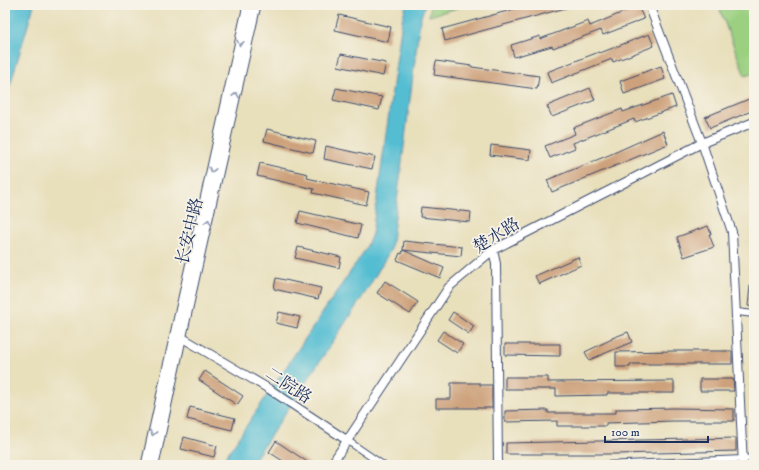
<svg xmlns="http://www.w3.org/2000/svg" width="759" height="470" font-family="'IM FELL DW Pica','Noto Serif SC',serif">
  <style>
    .green { fill: #9bd081; stroke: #5b8070 }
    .water { fill: #55bdd2; stroke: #387698 }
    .building { fill: #cda17b }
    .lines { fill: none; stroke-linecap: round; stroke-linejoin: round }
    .street-casing { stroke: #3a496c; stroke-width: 8 }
    .secondary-casing { stroke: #3a496c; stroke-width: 10 }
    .primary-casing { stroke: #3a496c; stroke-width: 11 }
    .street { stroke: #fff; stroke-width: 6 }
    .secondary { stroke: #fff; stroke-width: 8 }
    .primary { stroke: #fff; stroke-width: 9 }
    .oneway { stroke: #8d97ae }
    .labels { text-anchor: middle; stroke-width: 3.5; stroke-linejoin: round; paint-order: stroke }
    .street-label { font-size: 17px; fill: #1b2f5e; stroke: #f7f3e8 }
  </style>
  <rect width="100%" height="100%" fill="#f7f3e8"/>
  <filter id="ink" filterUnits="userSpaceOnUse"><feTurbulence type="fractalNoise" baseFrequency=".025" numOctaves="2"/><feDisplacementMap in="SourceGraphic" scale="8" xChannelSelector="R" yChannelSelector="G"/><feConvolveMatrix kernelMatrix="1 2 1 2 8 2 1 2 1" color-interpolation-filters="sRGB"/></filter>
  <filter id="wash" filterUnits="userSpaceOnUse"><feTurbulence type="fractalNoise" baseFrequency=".012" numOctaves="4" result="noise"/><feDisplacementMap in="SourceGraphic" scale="16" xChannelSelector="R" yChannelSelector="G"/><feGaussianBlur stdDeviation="0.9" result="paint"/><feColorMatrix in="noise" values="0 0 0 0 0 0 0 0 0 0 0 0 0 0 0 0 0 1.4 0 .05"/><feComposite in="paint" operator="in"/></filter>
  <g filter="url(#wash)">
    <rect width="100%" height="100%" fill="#e8dfbb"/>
    <path class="green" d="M431 5H463L464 6 429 16Z
      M734 5H754V73L745 76 720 10Z"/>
    <path class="water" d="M5 5H34L5 102Z
      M406 5H425L420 20 391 249 367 290 251 465H220L365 250 372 234 402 20Z"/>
    <g id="blocks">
      <path class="building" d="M529 5H572L573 6 445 41 442 29Z
        M638 6 644 19 603 35 601 30 553 48 552 46 514 57 511 45 540 36V39L588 21 590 26Z
        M339 15 391 27 388 42 335 30Z
        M649 34 654 46 613 62 612 59 551 83 547 72 599 52 600 53Z
        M341 54 386 63 383 76 338 66Z
        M436 61 472 66V67L539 76 537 89 434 75Z
        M661 66 665 79 624 94 620 81Z
        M336 88 382 97 379 110 333 100Z
        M590 88 595 100 552 117 547 106Z
        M672 95 676 107 635 122 634 119 573 143 575 148 550 158 545 146 575 134 573 128 622 109 623 112Z
        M754 97V110L710 128 705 117Z
        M267 129 316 141 313 153 264 141Z
        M663 131 668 144 552 192 547 180 609 155Z
        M491 145 531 150 530 160 490 155Z
        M326 146 375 157 372 169 324 159Z
        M260 163 308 174 307 178 369 192 366 205 313 193 314 189 257 176Z
        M421 207 471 212 470 222 420 217Z
        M300 211 361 225 358 238 297 223Z
        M708 226 711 234H709L714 247 684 257 677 237Z
        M404 241 462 247 461 256 403 250Z
        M298 247 341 257 339 268 295 258Z
        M403 250 444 268 440 278 397 260 400 253 402 254Z
        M578 257 581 265 539 284 535 276Z
        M276 278 321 288 318 299 274 289Z
        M385 281 418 302 410 314 377 293Z
        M750 286H754V307L748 306Z
        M279 312 300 317 297 328 276 323Z
        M453 312 474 326 469 334 448 320Z
        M443 331 463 344 457 353 437 340Z
        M628 332 632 342 589 360 585 352 612 339V338Z
        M505 344H560V356L505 355Z
        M675 351H732V364H630V367H616V352Z
        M205 371 243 396 237 405 199 380Z
        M505 377H548V382L674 381V393H607V395L556 396V389H505Z
        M700 379H733L734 391H700Z
        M451 383H480V385H492V408H436V399H451Z
        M190 407 235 418 232 430 187 419Z
        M674 408 734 409V421H674L606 423V426H557V421L505 422V411L548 410V413H616V409Z
        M184 437 217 446 214 457 181 449Z
        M736 438V451L616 454H506V443Z
        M276 441 312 465H289L269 452Z"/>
    </g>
  </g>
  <g filter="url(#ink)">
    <use href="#blocks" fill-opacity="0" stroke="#3a496c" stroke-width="1"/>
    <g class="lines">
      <g class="street-casing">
        <path id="street" d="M737 312 754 314
          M348 441 383 465
          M603 465 743 459 754 458"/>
      </g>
      <g class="secondary-casing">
        <path id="secondary" d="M649 5 702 143 732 232 743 465
          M493 250 496 264 498 465
          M176 334 269 389 348 441
          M331 465 449 287 493 250 702 143 754 122"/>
      </g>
      <g class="primary-casing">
        <path id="primary" d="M146 465 248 5
          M154 465C186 311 222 158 256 5"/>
      </g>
      <use href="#street" class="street"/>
      <use href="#secondary" class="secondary"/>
      <use href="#primary" class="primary"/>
    </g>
    <defs><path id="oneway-chevron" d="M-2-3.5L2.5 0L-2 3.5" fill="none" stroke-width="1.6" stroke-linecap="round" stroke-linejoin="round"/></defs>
    <g class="oneway">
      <use href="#oneway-chevron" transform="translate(240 43) rotate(103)"/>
      <use href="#oneway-chevron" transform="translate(236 95) rotate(-77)"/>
      <use href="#oneway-chevron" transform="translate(212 170) rotate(103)"/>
      <use href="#oneway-chevron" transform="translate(208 222) rotate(-77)"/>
      <use href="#oneway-chevron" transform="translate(153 433) rotate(102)"/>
    </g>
  </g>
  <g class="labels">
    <g class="street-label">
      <text transform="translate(189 231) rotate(-77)" y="6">长安中路</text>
      <text transform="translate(496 235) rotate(-32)" y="6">楚水路</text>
      <text transform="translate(289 385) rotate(33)" y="6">二院路</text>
    </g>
  </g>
  <rect width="759" height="470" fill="none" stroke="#f7f3e8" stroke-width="20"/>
  <path d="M605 436v6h103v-6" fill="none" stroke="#1b2f5e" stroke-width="2"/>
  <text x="611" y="436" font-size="12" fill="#1b2f5e" stroke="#f7f3e8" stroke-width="3" paint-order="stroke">100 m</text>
</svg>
